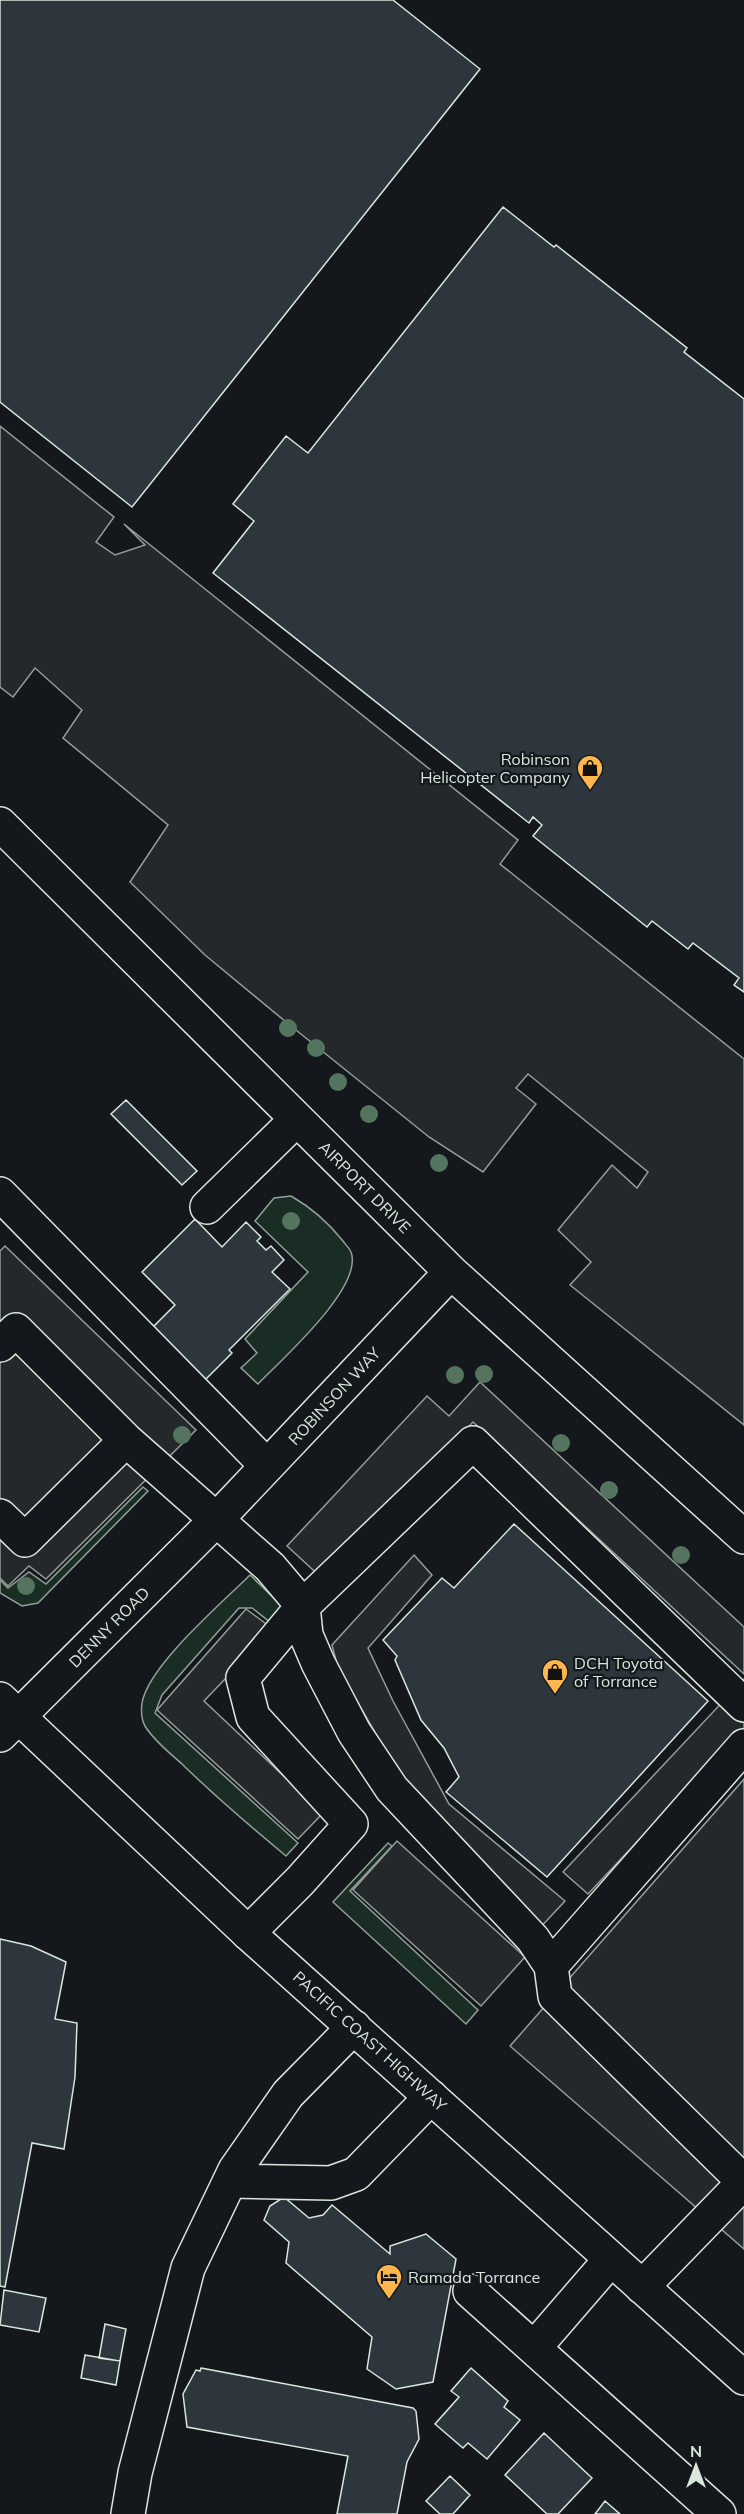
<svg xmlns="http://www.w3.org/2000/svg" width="744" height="2514" font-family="Mulish,sans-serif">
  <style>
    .green { fill: #1a2d24; stroke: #939e99; stroke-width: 1.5 }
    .parking { fill: #24282b; stroke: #939e99; stroke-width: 1.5 }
    .building { fill: #2c363c; stroke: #d8e6dc; stroke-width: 1.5 }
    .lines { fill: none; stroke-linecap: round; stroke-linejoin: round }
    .minor-casing { stroke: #d8e6dc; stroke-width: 36 }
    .highway-casing { stroke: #d8e6dc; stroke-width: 36 }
    .minor { stroke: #14181c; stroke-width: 33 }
    .highway { stroke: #14181c; stroke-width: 33 }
    .tree { fill: #55745f }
    .labels { text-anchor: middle; stroke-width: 4.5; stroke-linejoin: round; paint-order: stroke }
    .poi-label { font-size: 16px; fill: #d8e6dc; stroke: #14181c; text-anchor: start }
    .street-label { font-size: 16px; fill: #d8e6dc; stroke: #14181c }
  </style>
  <rect width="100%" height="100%" fill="#14181c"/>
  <path class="green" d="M291 1196C312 1208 328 1222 343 1241 345 1244 350 1249 351 1252 364 1287 281 1360 258 1384L241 1368 257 1353 245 1339 308 1272 255 1221 274 1198Z
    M143 1487 148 1491 38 1603 22 1606 0 1593V1580L8 1588 29 1572 46 1584Z
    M250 1575 281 1605 286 1614 275 1626 252 1608H239L162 1695 155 1713 298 1843 286 1856C251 1827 216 1797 183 1765 170 1753 154 1741 145 1726 141 1719 141 1711 142 1703 148 1666 222 1603 250 1575Z
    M388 1843 392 1846 350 1891 478 2010 466 2024 333 1902Z"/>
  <path class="parking" d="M0 426 114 517 96 542 115 555 145 545 124 524 518 840 500 864 744 1059V1425L570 1285 591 1262 558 1230 612 1165 637 1188 648 1172 528 1074 516 1088 536 1104 483 1172 429 1137 286 1022 205 955 130 882 168 825 63 738 82 710 35 668 13 697 0 687Z
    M5 1246 196 1430 46 1579 29 1566 8 1586 0 1578V1251Z
    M480 1382 744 1627V1674L473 1422 324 1580 287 1546 427 1396 449 1416Z
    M414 1555 432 1575 368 1648 393 1701 449 1804 565 1901 537 1931 422 1814 338 1668 332 1645Z
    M246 1609 273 1629 204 1701 323 1813 298 1839 157 1710Z
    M744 1679V1728L588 1894 563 1872Z
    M744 1779V2249L510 2046Z
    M397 1841 525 1957 481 2006 353 1890Z"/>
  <path class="building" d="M0 0H393L480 69 132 507 0 402Z
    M503 207 554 247 556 245 687 348 684 352 744 399V992L734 985 739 978 693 943 688 949 652 921 647 927 533 836 542 825 533 817 529 823 213 573 254 521 233 504 286 436 308 453Z
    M126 1100 197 1171 182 1185 111 1114Z
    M195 1219 222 1247 246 1222 261 1237 257 1241 266 1250 271 1246 284 1260 272 1272 290 1289 229 1350 232 1353 203 1382 150 1330 175 1305 142 1272Z
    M514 1524 708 1701 547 1877 446 1792 459 1777 444 1748 421 1720 395 1660 397 1656 383 1640 442 1578 454 1588Z
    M0 1939 31 1946 66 1962 55 2019 77 2023 75 2077 64 2149 32 2143 5 2287 0 2286Z
    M284 2197 309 2218 323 2215 332 2205 390 2254V2246L426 2234 456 2259 433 2382 396 2389 367 2369 372 2337 286 2263 289 2242 264 2220 270 2206Z
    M4 2290 46 2298 39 2332 0 2325Z
    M105 2324 126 2329 120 2361 99 2358Z
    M85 2355 120 2361 116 2385 81 2378Z
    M201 2368 413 2408 416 2411 419 2439 407 2462 397 2514H337L348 2456 187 2427 183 2394 196 2370 200 2371Z
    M471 2368 508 2401 504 2407 520 2420 487 2459 468 2443 463 2448 435 2424 459 2397 451 2391Z
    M544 2433 592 2478 558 2514H547L505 2475Z
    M450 2476 470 2495 453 2514H440L426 2501Z
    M605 2501 620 2514H595Z"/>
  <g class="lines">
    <g class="minor-casing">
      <path id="minor" d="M0 824 451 1272 744 1537
        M0 1194 267 1466
        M207 1207 297 1119
        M0 1345 16 1330 126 1440 270 1567 303 1606 306 1635 318 1663 354 1732 392 1789 533 1939 551 1966 555 1996 744 2182
        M0 1516 25 1540 126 1440
        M0 1735 217 1519 451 1272
        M248 1933 300 1881 351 1824 253 1717 243 1678 303 1606 473 1443 744 1705
        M551 1966 744 1746
        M230 2181 331 2183 356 2174 431 2097
        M642 2287 744 2182
        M470 2291 719 2514
        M535 2347 611 2259
        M128 2514 135 2473 188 2268 235 2170 288 2094 354 2027"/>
    </g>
    <g class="highway-casing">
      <path id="highway" d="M0 1699 248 1933 744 2378"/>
    </g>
    <use href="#minor" class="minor"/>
    <use href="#highway" class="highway"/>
  </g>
  <g class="tree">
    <circle cx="288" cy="1028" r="9"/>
    <circle cx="316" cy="1048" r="9"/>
    <circle cx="338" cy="1082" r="9"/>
    <circle cx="369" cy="1114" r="9"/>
    <circle cx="439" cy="1163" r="9"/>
    <circle cx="291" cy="1221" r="9"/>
    <circle cx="484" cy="1374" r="9"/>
    <circle cx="455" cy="1375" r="9"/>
    <circle cx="182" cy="1435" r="9"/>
    <circle cx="561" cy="1443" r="9"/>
    <circle cx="609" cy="1490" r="9"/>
    <circle cx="681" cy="1555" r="9"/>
    <circle cx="26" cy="1586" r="9"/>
  </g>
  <defs>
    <g id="shop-pin" transform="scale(1.35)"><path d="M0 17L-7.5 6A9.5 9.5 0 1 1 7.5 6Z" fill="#ffb74d" stroke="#14181c"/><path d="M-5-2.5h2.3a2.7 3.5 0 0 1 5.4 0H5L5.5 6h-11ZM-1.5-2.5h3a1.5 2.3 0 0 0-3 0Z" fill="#111"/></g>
    <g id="hotel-pin" transform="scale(1.35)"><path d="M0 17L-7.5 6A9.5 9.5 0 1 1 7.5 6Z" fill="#ffb74d" stroke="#14181c"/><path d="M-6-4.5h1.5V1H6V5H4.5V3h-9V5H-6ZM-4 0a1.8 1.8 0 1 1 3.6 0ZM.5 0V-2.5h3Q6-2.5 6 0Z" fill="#111"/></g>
  </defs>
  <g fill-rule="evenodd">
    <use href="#shop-pin" x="590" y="768"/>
    <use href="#shop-pin" x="555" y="1672"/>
    <use href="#hotel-pin" x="389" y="2277"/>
  </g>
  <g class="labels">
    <g class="poi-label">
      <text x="570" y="765" text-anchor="end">Robinson<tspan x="570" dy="18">Helicopter Company</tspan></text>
      <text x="574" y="1669">DCH Toyota<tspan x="574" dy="18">of Torrance</tspan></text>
      <text x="408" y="2283">Ramada Torrance</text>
    </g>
    <g class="street-label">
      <text transform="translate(365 1187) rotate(45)" y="6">AIRPORT DRIVE</text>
      <text transform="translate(334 1396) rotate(-47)" y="6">ROBINSON WAY</text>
      <text transform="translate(109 1627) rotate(-45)" y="6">DENNY ROAD</text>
      <text transform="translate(370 2041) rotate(42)" y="6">PACIFIC COAST HIGHWAY</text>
    </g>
  </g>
  <g transform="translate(696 2466)" stroke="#14181c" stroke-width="4.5" paint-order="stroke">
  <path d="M0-4.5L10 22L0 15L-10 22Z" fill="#d8e6dc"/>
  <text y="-9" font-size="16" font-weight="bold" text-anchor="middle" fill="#d8e6dc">N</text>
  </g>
</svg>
